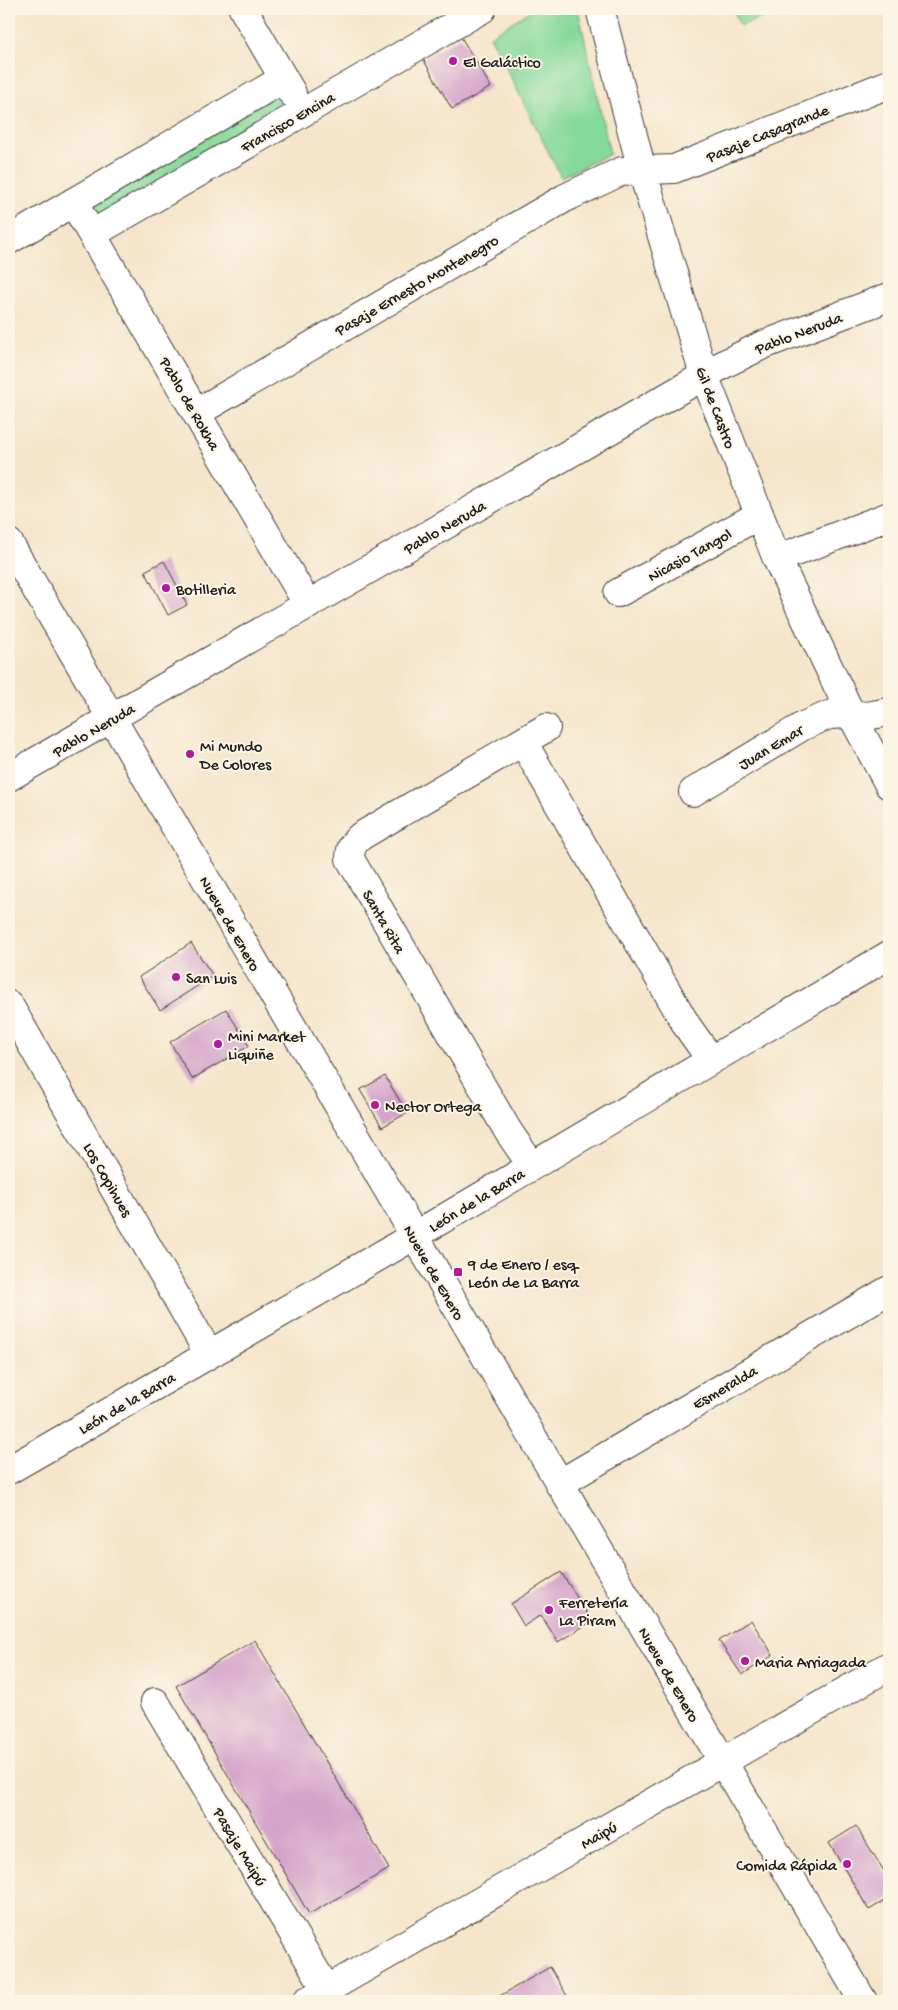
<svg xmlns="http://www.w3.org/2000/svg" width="898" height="2010" font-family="'Gochi Hand',sans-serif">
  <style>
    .green { fill: #85d99b; stroke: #507a5c }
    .building { fill: #d4a4cb }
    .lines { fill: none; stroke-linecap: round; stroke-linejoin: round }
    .minor-casing { stroke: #3d3a36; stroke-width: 30 }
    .minor { stroke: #fff; stroke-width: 28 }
    .poi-dot { fill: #b5179e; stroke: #fcf5e5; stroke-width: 2 }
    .labels { text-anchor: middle; stroke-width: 4; stroke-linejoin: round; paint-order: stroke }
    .poi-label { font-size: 16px; fill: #1c1c1c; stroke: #fcf5e5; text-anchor: start }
    .street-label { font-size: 16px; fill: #1c1c1c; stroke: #fcf5e5 }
  </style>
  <rect width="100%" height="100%" fill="#fcf5e5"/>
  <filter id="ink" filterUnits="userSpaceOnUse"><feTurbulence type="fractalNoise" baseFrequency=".02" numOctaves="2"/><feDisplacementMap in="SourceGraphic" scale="10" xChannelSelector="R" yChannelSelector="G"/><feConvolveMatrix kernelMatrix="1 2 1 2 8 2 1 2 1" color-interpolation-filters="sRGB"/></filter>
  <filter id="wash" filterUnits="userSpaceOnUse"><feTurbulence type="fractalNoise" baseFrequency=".0096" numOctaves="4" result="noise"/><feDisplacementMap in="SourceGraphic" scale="20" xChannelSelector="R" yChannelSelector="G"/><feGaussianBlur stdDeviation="1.12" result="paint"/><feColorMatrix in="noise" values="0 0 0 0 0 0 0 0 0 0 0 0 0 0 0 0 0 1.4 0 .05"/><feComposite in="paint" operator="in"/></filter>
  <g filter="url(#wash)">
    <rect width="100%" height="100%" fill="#f5e5ca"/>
    <path class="green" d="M533 9H578L610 154 561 177 490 36Z
      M733 9H785L740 26Z
      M279 90 291 111 98 224 85 202Z"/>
    <g id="blocks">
      <path class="building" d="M461 37 491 87 452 109 423 59Z
        M164 561 187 605 168 615 145 571Z
        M191 943 213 976 160 1010 139 977Z
        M226 1009 249 1046 192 1079 170 1042Z
        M385 1076 407 1113 382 1127 360 1090Z
        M561 1572 592 1621 558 1642 541 1615 524 1626 511 1604Z
        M751 1620 773 1655 742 1675 719 1641Z
        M255 1640 389 1869 309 1914 176 1686Z
        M856 1826 889 1879V1898L869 1910 829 1843Z
        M550 1967 570 2001H500L498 1997Z"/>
    </g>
  </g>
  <g filter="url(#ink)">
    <use href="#blocks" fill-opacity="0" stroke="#3d3a36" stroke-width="1"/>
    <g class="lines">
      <g class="minor-casing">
        <path id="minor" d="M243 9 292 93
          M600 9 642 170 704 375 777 559 851 714 889 785
          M73 202 308 605
          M92 234 482 9
          M9 240 283 79
          M196 413 565 198 622 171 674 169 889 84
          M9 543 863 2001
          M777 559 889 516
          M618 593 759 515
          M523 742 687 1026 711 1060
          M9 777 726 363 763 345 889 297
          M693 792 803 726 829 715 851 714 866 716 889 712
          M9 1005 209 1354
          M532 1166 508 1131 350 859C350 848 353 843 361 836L546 728
          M9 1470 414 1236 889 955
          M559 1484 889 1290
          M155 1702 327 1990
          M307 2001 889 1666"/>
      </g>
      <use href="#minor" class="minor"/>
    </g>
  </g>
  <g class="poi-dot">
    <circle cx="453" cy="61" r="5"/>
    <circle cx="166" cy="588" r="5"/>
    <circle cx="190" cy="754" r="5"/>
    <circle cx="176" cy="977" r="5"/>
    <circle cx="218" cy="1044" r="5"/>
    <circle cx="375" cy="1105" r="5"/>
    <rect x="453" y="1267" width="10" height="10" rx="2.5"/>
    <circle cx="549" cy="1610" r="5"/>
    <circle cx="745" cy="1661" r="5"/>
    <circle cx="847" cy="1864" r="5"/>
  </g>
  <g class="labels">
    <g class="poi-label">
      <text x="463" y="67">El Galáctico</text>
      <text x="176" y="594">Botilleria</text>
      <text x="200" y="751">Mi Mundo<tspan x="200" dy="18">De Colores</tspan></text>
      <text x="186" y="983">San Luis</text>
      <text x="228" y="1041">Mini Market<tspan x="228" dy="18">Liquiñe</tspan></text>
      <text x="385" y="1111">Nector Ortega</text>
      <text x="468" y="1269">9 de Enero / esq.<tspan x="468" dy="18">León de La Barra</tspan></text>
      <text x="559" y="1607">Ferretería<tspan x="559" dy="18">La Piram</tspan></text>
      <text x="755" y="1667">Maria Arriagada</text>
      <text x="837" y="1870" text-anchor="end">Comida Rápida</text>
    </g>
    <g class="street-label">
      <text transform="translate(287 121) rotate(-30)" y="6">Francisco Encina</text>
      <text transform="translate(767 132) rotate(-22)" y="6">Pasaje Casagrande</text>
      <text transform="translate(416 284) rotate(-30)" y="6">Pasaje Ernesto Montenegro</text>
      <text transform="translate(798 332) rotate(-21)" y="6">Pablo Neruda</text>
      <text transform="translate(191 403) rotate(60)" y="6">Pablo de Rokha</text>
      <text transform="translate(717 407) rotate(69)" y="6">Gil de Castro</text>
      <text transform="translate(444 526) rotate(-30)" y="6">Pablo Neruda</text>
      <text transform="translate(689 554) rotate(-29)" y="6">Nicasio Tangol</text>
      <text transform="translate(93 729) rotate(-30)" y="6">Pablo Neruda</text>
      <text transform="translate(770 746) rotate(-31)" y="6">Juan Emar</text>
      <text transform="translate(385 921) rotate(60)" y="6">Santa Rita</text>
      <text transform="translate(231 923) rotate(60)" y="6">Nueve de Enero</text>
      <text transform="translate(109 1179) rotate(60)" y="6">Los Copihues</text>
      <text transform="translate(476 1199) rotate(-31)" y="6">León de la Barra</text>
      <text transform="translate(435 1272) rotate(60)" y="6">Nueve de Enero</text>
      <text transform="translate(724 1386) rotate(-30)" y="6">Esmeralda</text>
      <text transform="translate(126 1402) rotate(-30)" y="6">León de la Barra</text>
      <text transform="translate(670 1674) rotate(60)" y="6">Nueve de Enero</text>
      <text transform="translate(598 1834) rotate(-30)" y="6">Maipú</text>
      <text transform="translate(241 1846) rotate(59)" y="6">Pasaje Maipú</text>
    </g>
  </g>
  <rect width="898" height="2010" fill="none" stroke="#fcf5e5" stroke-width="30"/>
</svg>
